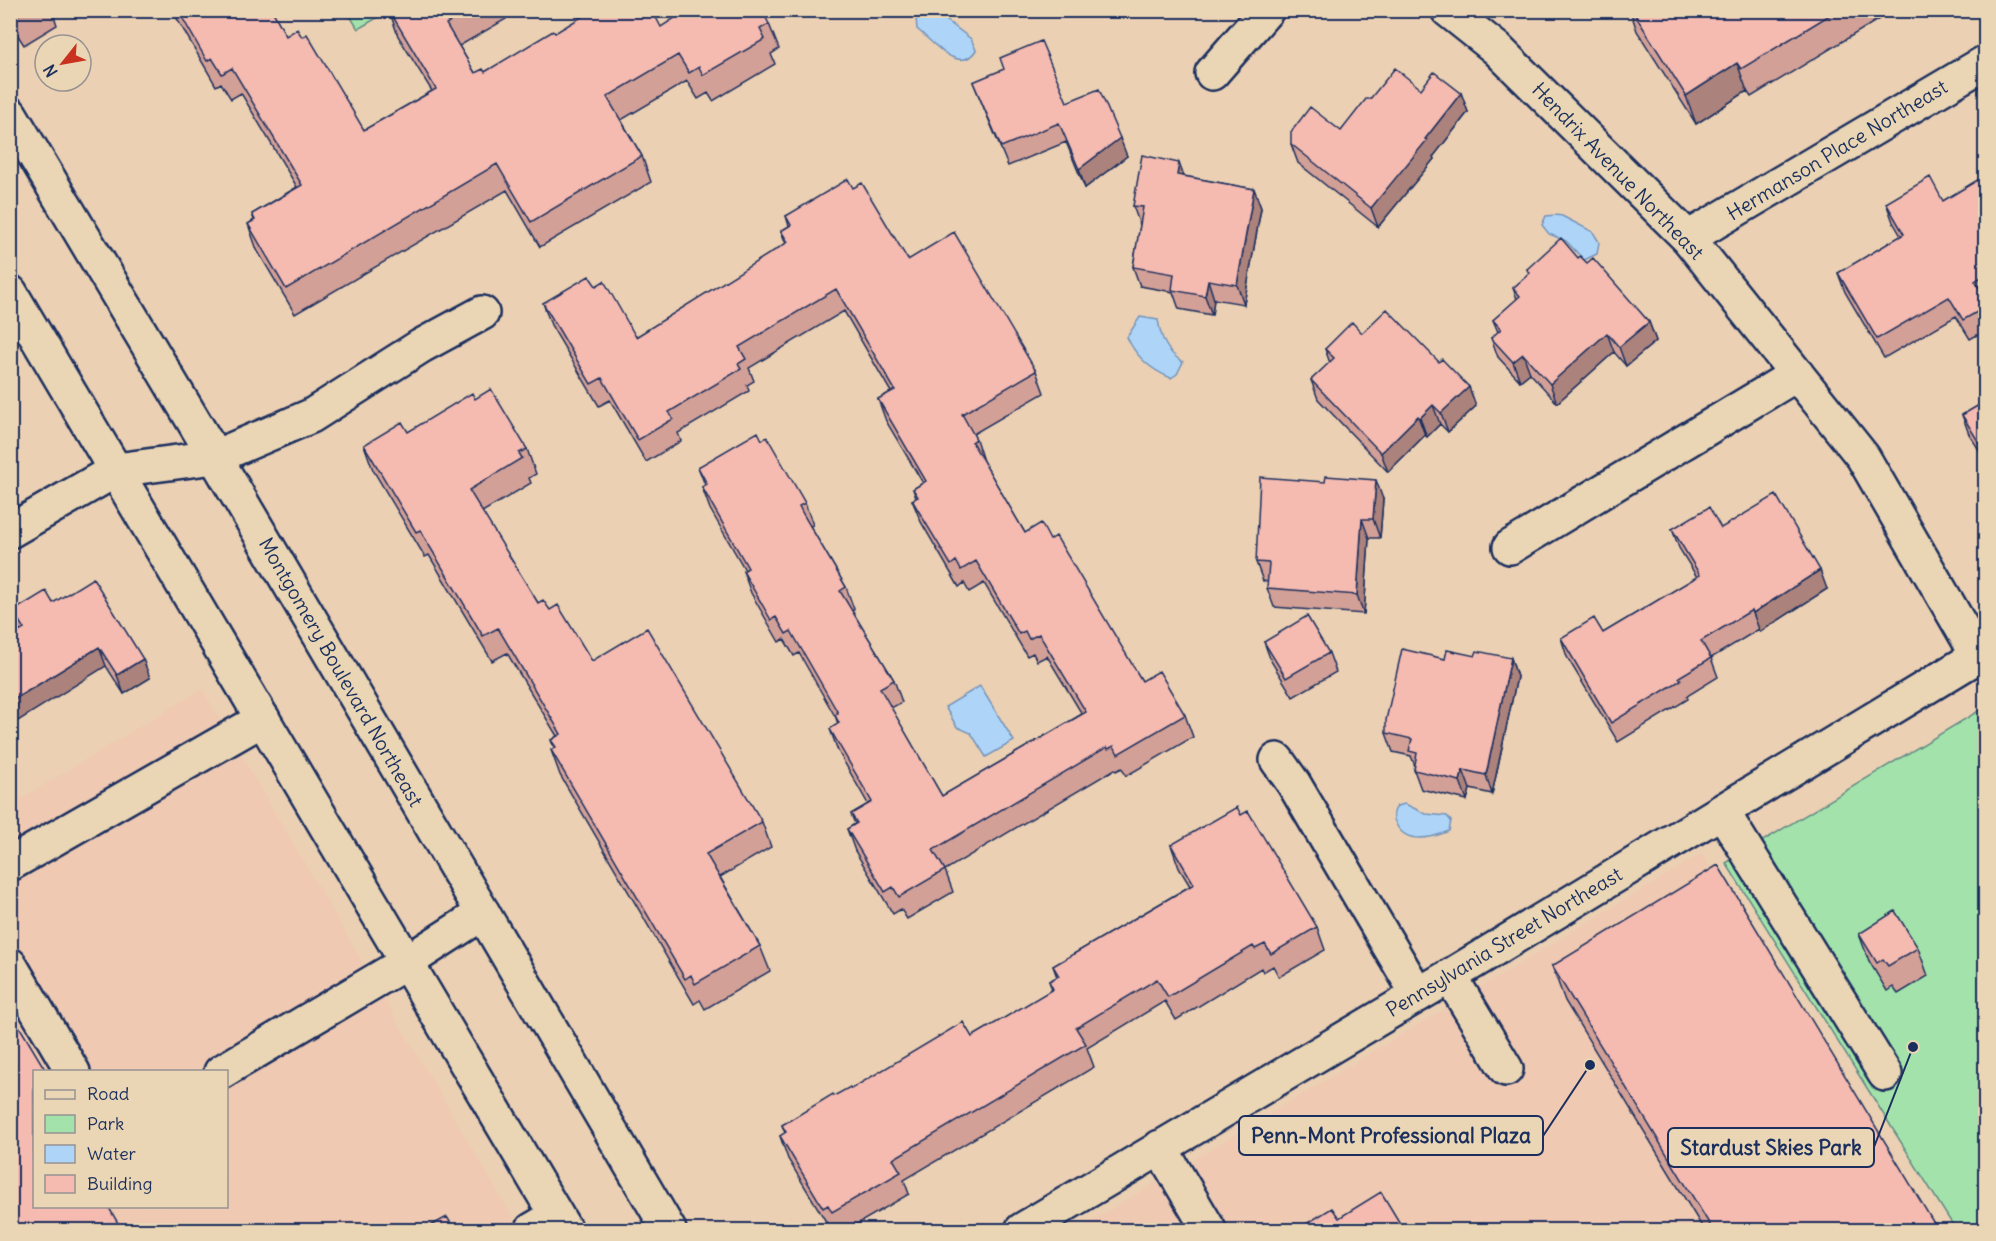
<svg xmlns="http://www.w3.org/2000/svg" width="1996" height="1241" font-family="Delius,sans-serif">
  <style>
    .built { fill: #efc9b2; fill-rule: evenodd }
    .green { fill: #a3e3ab; stroke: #5f8984; stroke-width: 1.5 }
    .water { fill: #aed5f8; stroke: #7393ba; stroke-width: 1.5 }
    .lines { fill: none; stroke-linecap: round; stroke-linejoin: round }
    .minor-casing { stroke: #1b2f5e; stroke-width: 38 }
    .major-casing { stroke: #1b2f5e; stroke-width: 38 }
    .minor { stroke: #ead6b4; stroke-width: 33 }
    .major { stroke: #ead6b4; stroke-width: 33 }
    .wall { fill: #d3a097; stroke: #1b2f5e; stroke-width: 1.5 }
    .shaded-wall { fill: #ac827b; stroke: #1b2f5e; stroke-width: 1.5 }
    .building { fill: #f5bab0; stroke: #1b2f5e; stroke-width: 1.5 }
    .labels { text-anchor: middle; stroke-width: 4.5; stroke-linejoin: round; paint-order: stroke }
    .street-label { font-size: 20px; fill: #1b2f5e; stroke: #ead6b4 }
    .leader { fill: none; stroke: #1b2f5e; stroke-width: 2 }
    .callout-dot { fill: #1b2f5e; stroke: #ead6b4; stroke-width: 2 }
    .callout { fill: #ead6b4; stroke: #1b2f5e; stroke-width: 2 }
    .callout-label { font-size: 21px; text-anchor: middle; font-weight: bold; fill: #1b2f5e }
  </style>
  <rect width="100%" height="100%" fill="#ecd0b3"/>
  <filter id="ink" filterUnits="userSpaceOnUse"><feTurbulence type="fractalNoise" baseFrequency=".0167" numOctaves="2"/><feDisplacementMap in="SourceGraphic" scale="12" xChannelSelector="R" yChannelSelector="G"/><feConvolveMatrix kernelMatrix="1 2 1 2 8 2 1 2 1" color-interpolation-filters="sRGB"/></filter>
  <g filter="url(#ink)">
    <path class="built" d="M202 689 520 1230H11V805ZM34 1072H226V1206H34Z
      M1702 854 1929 1230H1077Z"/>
    <path class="green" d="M347 11H389L358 29Z
      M1985 707V1230H1956L1726 863Z"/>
    <path class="water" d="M922 11H934L971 39 976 50C960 76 933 42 917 29L916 17Z
      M1556 215 1562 216 1593 232 1599 242 1597 254 1584 260 1566 241 1549 234 1542 225 1546 216Z
      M1140 317 1158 320C1161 338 1166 352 1183 362L1177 374 1171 378C1151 370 1136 357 1127 337Z
      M980 686 1014 741 986 757 971 733 957 727 945 707Z
      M1405 804 1426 814 1447 816 1451 821 1449 831C1432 838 1406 845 1396 824 1392 817 1393 812 1397 806Z"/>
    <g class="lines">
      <g class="minor-casing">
        <path id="minor" d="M1448 10 1497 49 1688 238 1863 457 1978 656
          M1212 73 1267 10
          M1688 238 1986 62
          M10 531 116 470 215 457 311 416 421 346 482 313
          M1510 547 1797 374
          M1277 760 1294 784 1418 995
          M1722 811 1885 1074
          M10 864 263 719
          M10 965 73 1072
          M1450 976 1506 1069
          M221 1072 407 962 483 913
          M1160 1147 1209 1230
          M532 1230 556 1216
          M1022 1230 1450 976 1986 651"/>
      </g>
      <g class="major-casing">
        <path id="major" d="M10 114 215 457 669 1230
          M10 292 565 1230"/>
      </g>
      <use href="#minor" class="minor"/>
      <use href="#major" class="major"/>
    </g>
    <path class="wall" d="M10 10H52L57 25 24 45 10 23Z
      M172 10H272L286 36 364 130 432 91 398 36 389 10H502L506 19 459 46 475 73 485 72 555 33 661 27 769 24 779 49 771 54 775 64 713 101 708 93 698 99 687 81 621 120 642 156 651 182 540 247 507 190 295 314 257 250 248 224 254 220 252 214 297 187 241 93 231 99 221 83 216 86Z
      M1630 10H1894L1751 97 1747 91 1696 124 1637 31Z
      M973 82 1067 102 1127 156 1085 188 1066 142 1008 166Z
      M1421 89 1461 93 1468 112 1433 157 1434 159 1378 227 1298 163 1291 144 1341 131 1370 99Z
      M1986 175V297L1985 298 1986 299V330L1970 339 1956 316 1884 358 1845 292 1838 273 1901 236 1893 222 1886 203 1943 201Z
      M1184 176 1254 189 1261 208 1244 304 1214 299 1212 315 1179 309 1173 292 1140 286 1133 267 1140 225 1133 206Z
      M853 188 908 260 1036 371 1044 393 973 434 976 439 983 461 1025 533 1050 540 1142 681 1185 715 1193 737 1126 776 1122 768 1116 771 1115 769 945 870 953 892 907 919 901 909 893 914 855 851 847 829 855 824 851 814 868 804 838 751 830 729 838 724 836 718 799 653 794 656 784 639 779 642 751 593 743 571 745 570 710 509 702 487 705 485 698 467 762 440 805 503 813 525 810 526 846 587 854 609 852 611 894 680 902 702 891 708 942 796 1082 714 1047 656 1037 661 1033 653 1027 656 984 583 969 592 964 583 959 587 921 522 912 500 916 498 913 489 923 483 886 421 878 399 891 392 844 311 749 368 754 381 747 385 749 391 678 433 681 441 646 462 610 400 599 406 551 325 543 303 596 286 636 337 786 244 781 231 789 226 786 216Z
      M1578 258 1587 263 1649 322 1656 341 1626 366 1614 352 1557 403 1530 373 1520 381 1498 357 1491 338 1498 332 1493 320 1517 299 1513 288 1529 274 1527 269Z
      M1362 333 1439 362 1469 387 1476 406 1448 432 1440 424 1427 437 1425 435 1388 472 1318 399 1311 380 1330 363 1325 349Z
      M475 399 527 449 536 474 529 478 531 483 482 512 538 603 550 610 592 661 762 822 771 847 720 877 760 946 770 971 705 1009 700 1000 694 1004 560 775 551 750 554 748 551 740 557 736 507 653 492 661 429 555 425 557 373 470 364 445 408 432Z
      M1986 401V461L1969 434 1962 415Z
      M1383 499 1380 538H1369L1364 614 1274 607 1267 588 1268 582 1263 581 1256 562Z
      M1721 528 1827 589 1760 632 1759 629 1711 658 1718 677 1687 696 1688 699 1618 742 1567 657 1561 638 1603 633 1697 577 1679 548 1672 529Z
      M53 603 150 678 124 694 106 666 20 631 13 611Z
      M1264 642 1329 653 1336 672 1293 697 1271 661Z
      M1475 656 1511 658 1517 677 1492 794 1470 789 1467 800 1421 789 1414 770 1415 766 1411 756 1393 752 1386 733Z
      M1171 845 1317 927 1325 950 1279 977 1273 966 1263 972 1261 968 1176 1020 1165 1001 1087 1048 1094 1067 904 1180 909 1194 847 1230H838L836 1227 831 1230 788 1159 780 1136 785 1133 782 1125 834 1096 972 1037 1052 990 1049 981 1057 977 1053 966 1190 886 1179 868Z
      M1859 934 1918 948 1928 976 1898 994 1893 987 1887 991 1869 961Z
      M1552 966 1938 1230H1704L1565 1001Z"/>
    <path class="shaded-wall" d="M1737 63 1747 91 1696 124 1686 96Z
      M1461 93 1468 112 1433 157 1434 159 1378 227 1371 208Z
      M1120 138 1127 156 1085 188 1079 169Z
      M1179 163 1186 182 1177 175Z
      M1254 189 1261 208 1244 304 1237 285Z
      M1208 280 1214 299 1212 315 1205 296Z
      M1649 322 1656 341 1626 366 1619 347Z
      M1607 333 1614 352 1557 403 1550 384Z
      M1523 354 1530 373 1520 381 1513 362Z
      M1469 387 1476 406 1448 432 1441 413Z
      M1433 405 1440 424 1427 437 1420 418Z
      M1418 416 1425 435 1388 472 1381 453Z
      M1376 480 1383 499 1380 538 1373 519Z
      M1362 519 1369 538 1364 614 1357 595Z
      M1820 570 1827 589 1760 632 1753 613Z
      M99 647 106 666 10 726V702Z
      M1511 658 1517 677 1492 794 1486 775Z
      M143 659 150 678 124 694 117 675Z
      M1463 770 1470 789 1467 800 1460 781Z"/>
    <path class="building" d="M10 10H25L14 18 10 12Z
      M178 10H272L286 36 297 29 302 37 307 34 364 130 436 89 389 10H468L446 24 475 73 483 69 485 72 553 31 555 33 593 10H652L661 27 687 10H762L769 24 760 29 765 39 703 75 699 67 689 73 678 55 607 97 642 156 531 222 497 164 286 289 248 224 255 220 252 214 302 185 232 68 222 74 212 58 207 61Z
      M1632 10H1838L1741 69 1737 63 1686 96Z
      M1041 41 1067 102 1099 89 1120 138 1079 169 1059 123 1001 147 973 82 1004 69 1000 58Z
      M1395 68 1421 89 1434 72 1461 93 1425 139 1427 140 1371 208 1291 144V132L1310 107 1341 131 1366 99H1370Z
      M1142 155 1179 163 1177 175 1254 189 1237 285 1208 280 1205 296 1172 290 1174 274 1133 267 1143 207 1133 206Z
      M1986 175V270L1984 271 1986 274 1975 281 1986 299V307L1963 320 1949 297 1877 339 1838 273 1904 234 1886 203 1930 177 1943 201Z
      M848 179 853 188 862 183 908 260 954 232 1036 371 962 414 976 439 972 442 1025 533 1041 523 1050 540 1056 536 1142 681 1159 671 1185 715 1118 754 1114 746 1108 749 1107 747 933 850 945 870 899 897 893 887 885 892 847 829 857 823 851 814 872 802 830 729 839 723 835 715 838 713 791 631 786 634 776 617 771 620 743 571 748 568 702 487 707 484 698 467 758 432 762 440 767 437 805 503 799 506 803 514 846 587 840 591 894 680 880 688 942 796 1086 712 1039 634 1029 639 1025 631 1019 634 976 561 961 570 956 561 951 565 912 500 918 497 913 489 926 481 878 399 895 390 836 289 739 347 746 359 738 364 741 369 669 412 673 419 638 440 602 378 591 384 543 303 589 276 596 286 604 281 636 337 788 242 781 231 791 225 786 216Z
      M1561 238 1578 258 1580 256 1587 263 1593 258 1649 322 1619 347 1607 333 1550 384 1523 354 1513 362 1491 338 1501 329 1493 320 1520 296 1513 288 1530 273 1527 269Z
      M1387 309 1439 362 1442 359 1469 387 1441 413 1433 405 1420 418 1418 416 1381 453 1311 380 1334 358 1325 349 1352 322 1362 333Z
      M491 389 527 449 519 453 522 458 469 490 538 603 543 600 550 610 558 605 592 661 647 628 762 822 706 854 760 946 695 984 691 975 685 979 551 750 556 747 551 740 561 734 498 628 483 636 420 530 416 532 364 445 402 422 408 432 472 393 475 399Z
      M1986 401V454L1962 415Z
      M1326 476 1376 480 1373 519H1362L1357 595 1267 588 1269 563 1256 562 1260 477 1325 482Z
      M1776 495 1820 570 1753 613 1752 610 1701 641 1711 658 1679 677 1681 680 1611 723 1561 638 1594 618 1603 633 1700 575 1672 529 1709 507 1721 528Z
      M93 578 143 659 117 675 99 647 10 702V637L24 629 13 611 46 591 53 603Z
      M1307 616 1329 653 1286 678 1264 642Z
      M1402 649 1445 659 1447 650 1475 656 1477 651 1511 658 1486 775 1463 770 1460 781 1414 770 1417 753 1409 751 1412 739 1386 733V720Z
      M1237 807 1241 815 1248 811 1317 927 1271 954 1265 944 1255 949 1253 946 1168 997 1157 979 1076 1028 1086 1044 893 1159 901 1172 832 1212 828 1205 823 1208 780 1136 786 1132 782 1125 833 1094 834 1096 850 1087 851 1089 963 1022 972 1037 1053 989 1049 981 1059 976 1053 966 1194 884 1171 845Z
      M1718 865 1938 1230H1713L1552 966Z
      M1895 911 1918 948 1888 966 1883 959 1877 963 1859 934Z
      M10 1011 46 1071H34V1206H108L122 1230H10Z
      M1381 1192 1404 1230H1310L1306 1224 1332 1208 1339 1218Z
      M447 1217 455 1230H423Z"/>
  </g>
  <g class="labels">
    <g class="street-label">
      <text transform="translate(1837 150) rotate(-31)" y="7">Hermanson Place Northeast</text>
      <text transform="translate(1618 171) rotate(46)" y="7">Hendrix Avenue Northeast</text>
      <text transform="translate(341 672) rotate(60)" y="7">Montgomery Boulevard Northeast</text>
      <text transform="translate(1504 942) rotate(-31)" y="7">Pennsylvania Street Northeast</text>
    </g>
  </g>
  <path class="leader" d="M1590 1065L1543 1136M1913 1047L1874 1147"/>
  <g class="callout-dot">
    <circle cx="1590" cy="1065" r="6"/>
    <circle cx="1913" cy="1047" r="6"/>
  </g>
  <g class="callout">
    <rect x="1239" y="1116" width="304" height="39" rx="6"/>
    <rect x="1668" y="1128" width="206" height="39" rx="6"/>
  </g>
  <g class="callout-label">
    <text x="1391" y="1143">Penn-Mont Professional Plaza</text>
    <text x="1771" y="1155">Stardust Skies Park</text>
  </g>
  <rect width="1996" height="1241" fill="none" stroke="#ead6b4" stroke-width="36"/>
  <rect x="18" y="18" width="1960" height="1205" fill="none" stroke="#1b2f5e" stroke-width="2" filter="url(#ink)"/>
  <rect x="33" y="1070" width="195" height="138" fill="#ead6b4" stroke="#979392" stroke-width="1.5"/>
  <rect x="45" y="1090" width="30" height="9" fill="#ead6b4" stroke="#979392" stroke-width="1.5"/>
  <text x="87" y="1100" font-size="18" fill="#1b2f5e">Road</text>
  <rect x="45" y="1115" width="30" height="18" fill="#a3e3ab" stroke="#979392" stroke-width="1.5"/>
  <text x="87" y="1130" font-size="18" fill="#1b2f5e">Park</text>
  <rect x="45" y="1145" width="30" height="18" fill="#aed5f8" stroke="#979392" stroke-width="1.5"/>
  <text x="87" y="1160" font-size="18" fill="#1b2f5e">Water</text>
  <rect x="45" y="1175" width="30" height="18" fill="#f5bab0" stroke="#979392" stroke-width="1.5"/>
  <text x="87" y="1190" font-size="18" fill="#1b2f5e">Building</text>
  <g transform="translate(63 63) rotate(239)"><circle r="28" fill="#ead6b4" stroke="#979392" stroke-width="1.5"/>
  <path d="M0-4.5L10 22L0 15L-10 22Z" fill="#c8321e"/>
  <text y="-9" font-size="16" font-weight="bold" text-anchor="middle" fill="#1b2f5e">N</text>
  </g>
</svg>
